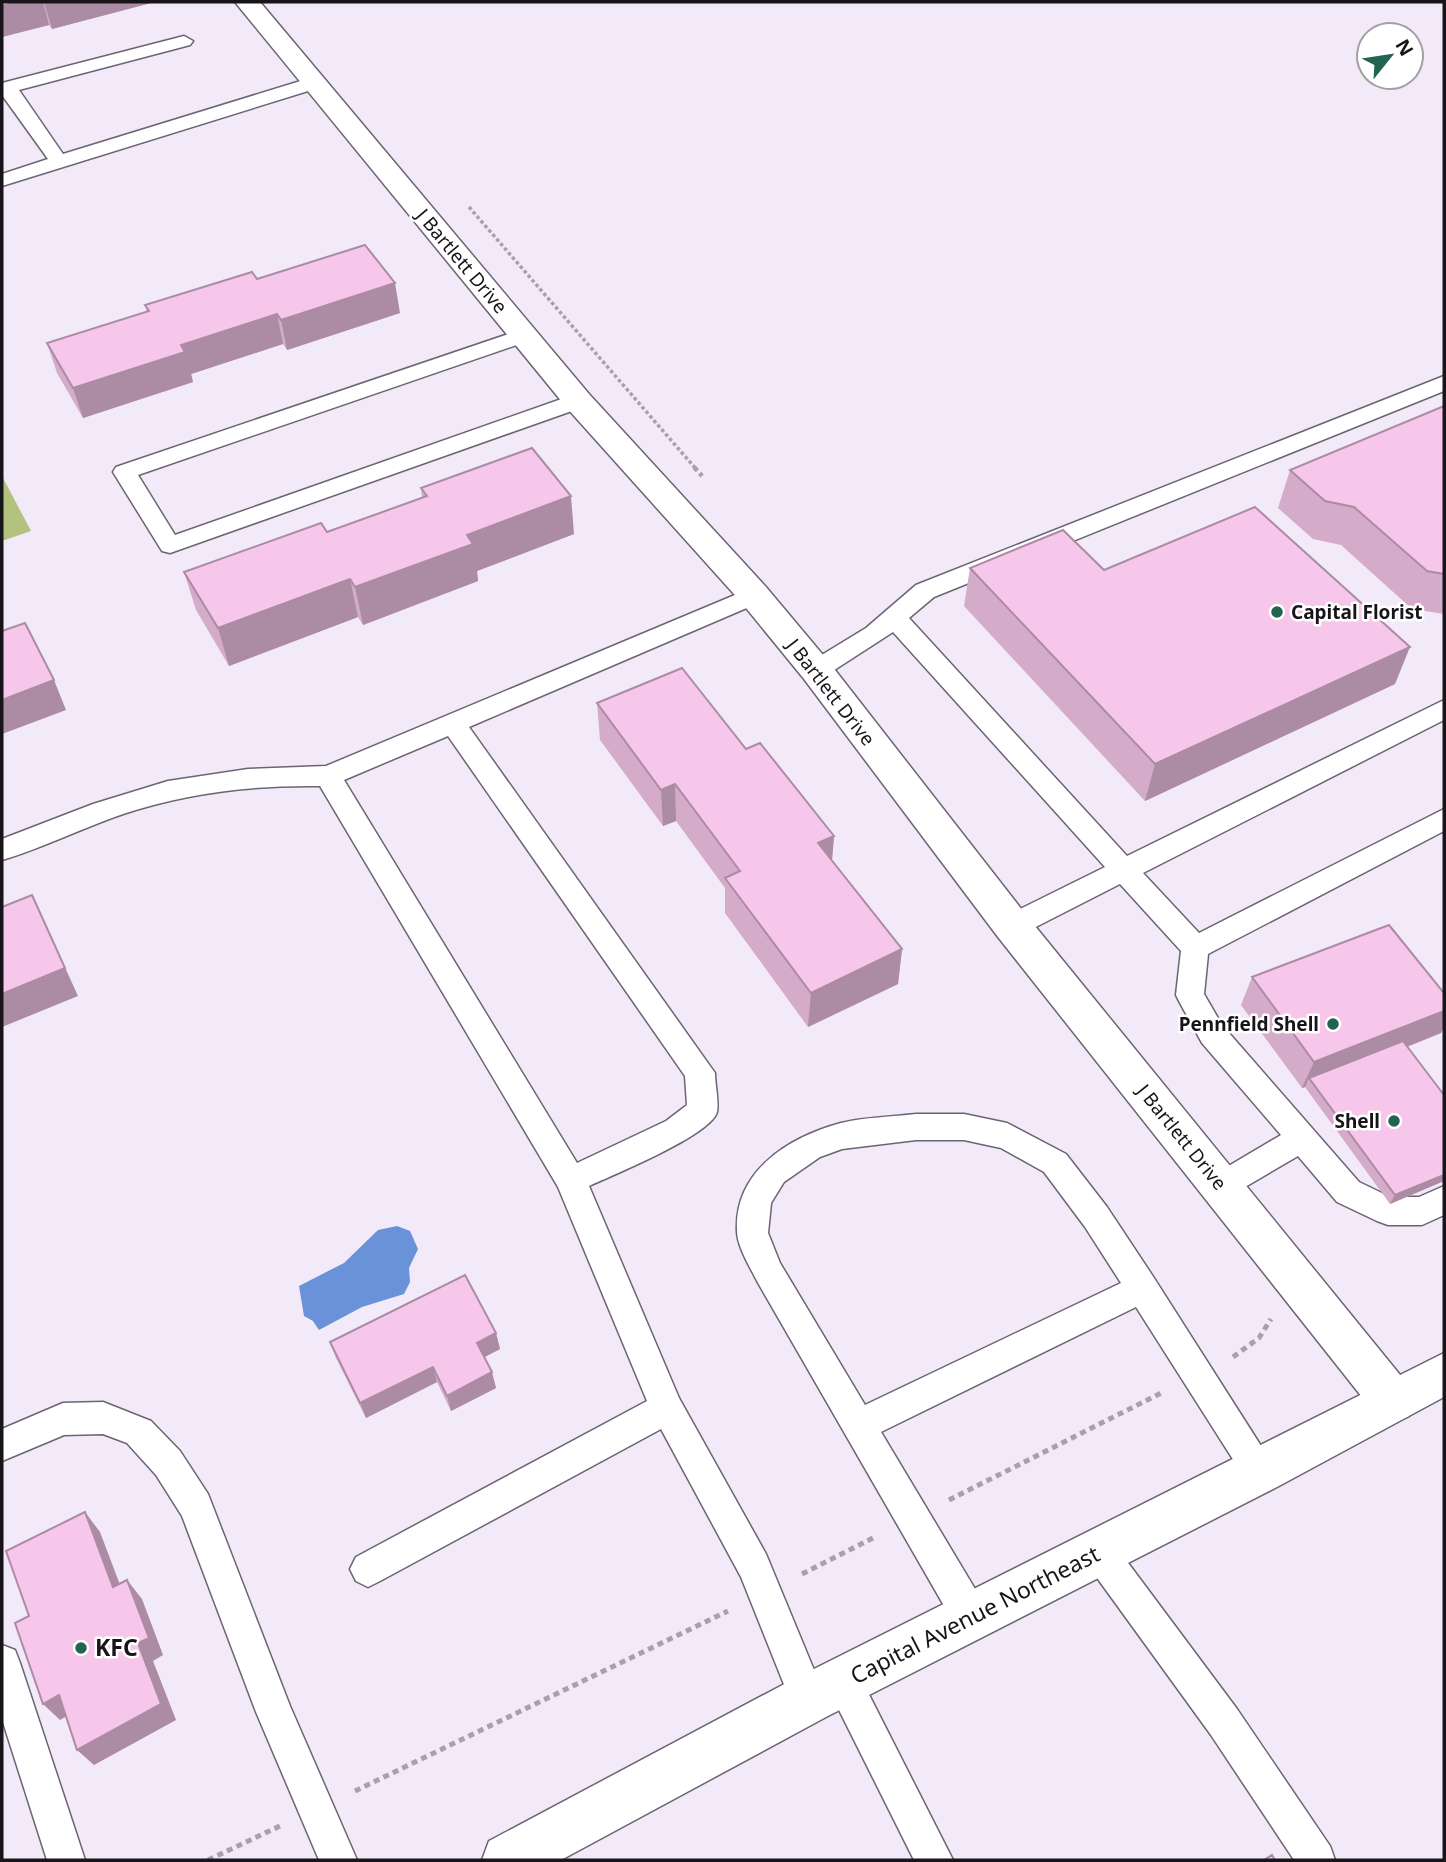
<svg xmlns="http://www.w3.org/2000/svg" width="1446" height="1862" font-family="'Noto Sans',sans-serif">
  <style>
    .green { fill: #b3c27c }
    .water { fill: #6992d8 }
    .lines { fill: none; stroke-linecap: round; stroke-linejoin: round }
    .lane-casing { stroke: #6c6472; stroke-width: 3 }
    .street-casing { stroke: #6c6472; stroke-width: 3 }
    .primary-casing { stroke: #6c6472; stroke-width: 3 }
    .path-far2 { stroke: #a8a1ad; stroke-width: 3.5; stroke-dasharray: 3.5 2.5; stroke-linecap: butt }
    .path-far1 { stroke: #a8a1ad; stroke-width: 4.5; stroke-dasharray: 5 3.5; stroke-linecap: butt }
    .path { stroke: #a8a1ad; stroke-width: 5; stroke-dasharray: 6 4.5; stroke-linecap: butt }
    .lane { fill: #fff; fill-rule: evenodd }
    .street { fill: #fff; fill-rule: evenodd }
    .primary { fill: #fff; fill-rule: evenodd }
    .wall { fill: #d4abc9 }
    .shaded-wall { fill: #ac8ba4 }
    .building { fill: #f6c7ea; stroke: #ac8ba4; stroke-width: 2 }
    .poi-dot { fill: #236351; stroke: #fff; stroke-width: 2.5 }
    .labels { text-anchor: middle; stroke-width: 5; stroke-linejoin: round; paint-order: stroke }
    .street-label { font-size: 19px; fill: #18151a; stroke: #fff }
    .poi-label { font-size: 19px; font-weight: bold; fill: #18151a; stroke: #fff; text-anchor: end }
    .near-street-label { font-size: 23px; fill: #18151a; stroke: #fff }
    .near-poi-label { font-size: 23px; font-weight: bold; fill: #18151a; stroke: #fff; text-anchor: start }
  </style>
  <rect width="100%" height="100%" fill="#f2e9f9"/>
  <path class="green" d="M2 476 31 531 2 541Z"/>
  <path class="water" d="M397 1226 410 1231 418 1249 409 1268 410 1282 404 1294 362 1307 319 1330 313 1321 304 1316 299 1286 344 1263 378 1230Z"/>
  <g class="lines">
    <g class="lane-casing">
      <path id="lane" d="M184 36 193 41 190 45 19 90 63 154 307 79 314 77 323 83 321 87 2 186V174L48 159 2 95V83Z
        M523 329 531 330 534 335 531 340 138 475 175 535 570 396H586L589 401 586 406 170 553 162 551 113 472 116 467Z
        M1444 376V391L934 597 909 618 1127 856 1444 700V720L1143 873 1199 933 1444 809V831L1208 954 1204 994 1222 1025 1359 1182 1390 1197H1419L1444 1186V1215L1422 1225H1388L1377 1221 1337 1202 1298 1156 1221 1201 1210 1197 1206 1187 1210 1177 1281 1135 1202 1043 1180 1003 1176 995 1181 951 1120 884 1022 934 1012 937 1002 934 998 926 1002 918 1105 867 893 632 825 676 816 679 807 676 803 670 807 664 866 628 916 585Z
        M754 587 763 589 766 595 763 601 469 727 715 1073C715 1085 719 1101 717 1112 711 1135 613 1175 589 1186L679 1398 766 1554 826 1699 821 1712 808 1717 795 1712 741 1577 661 1429 380 1581 368 1587 356 1581 350 1569 356 1557 647 1401 558 1187 320 786C254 785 186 793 123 814 82 828 43 848 2 860V839L93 804 168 781 248 769 326 766ZM448 736 685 1076 687 1105 666 1121 577 1163 344 780Z
        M916 1114H964L1007 1123 1066 1154 1107 1207 1154 1278 1277 1471 1272 1483 1260 1488 1248 1483 1136 1307 881 1432 984 1604 989 1617 984 1630 971 1635 958 1630 757 1281C750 1267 737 1246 737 1231 734 1171 789 1137 841 1123 864 1117 892 1117 916 1114ZM916 1140H964L1001 1148 1044 1172 1085 1227 1121 1283 865 1405 780 1263 768 1233 771 1203 784 1182 820 1157 842 1149Z
        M103 1402 151 1421 180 1451 208 1494 290 1706 357 1860H319L256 1712 182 1516 156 1475 127 1443 103 1434 64 1435 2 1461V1429L63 1403Z
        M1099 1535 1111 1540 1237 1709 1330 1846 1335 1860H1294L1211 1735 1087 1564 1082 1552 1087 1540Z
        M2 1645 15 1650 20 1663 85 1860H47L2 1719Z
        M843 1664 856 1669 953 1860H914L825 1682 830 1669Z"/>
    </g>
    <g class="street-casing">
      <path id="street" d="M235 2H260L589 394 766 587 828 661 1026 915 1409 1386 1416 1401 1409 1416 1393 1423 1377 1416 998 937 804 679 742 603 567 408Z"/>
    </g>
    <g class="primary-casing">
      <path id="primary" d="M1444 1353V1397L1277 1487 826 1717 561 1860H482L489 1841 790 1681Z"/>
    </g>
    <path class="path-far2" d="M469 207 696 469"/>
    <path class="path-far1" d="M694 467 702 476"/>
    <path class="path" d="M1233 1357 1259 1338 1271 1319
      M949 1500 1163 1392
      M802 1574 875 1537
      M355 1791 728 1611
      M208 1860 280 1826"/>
    <use href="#lane" class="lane"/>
    <use href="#street" class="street"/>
    <use href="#primary" class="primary"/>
  </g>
  <path class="wall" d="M2 2H150L151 3 52 29 49 25 2 37Z
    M257 279 400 313 287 350 283 344 191 374 193 382 83 418 57 373 47 343 147 312 145 305Z
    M1444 406V614L1412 609 1341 545 1313 539 1278 508 1290 470Z
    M421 488 574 534 477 571 478 581 363 625 358 617 229 666 196 610 184 572 327 532 422 498Z
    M970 568 1104 570 1395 684 1145 801 964 606Z
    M597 703 746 749 834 836 832 860 902 949 898 984 808 1027 725 913V888L676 821 663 826 600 740Z
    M1252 977 1444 993V1027L1441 1033 1407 1047 1444 1181 1390 1204 1305 1087 1302 1088 1241 1005Z
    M496 1333 500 1349 484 1357 496 1388 451 1411 437 1382 366 1418 336 1358 330 1342Z"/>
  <path class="shaded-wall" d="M18 2H43L49 25 2 37V6Z
    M44 2H150L151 3 52 29Z
    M395 283 400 313 287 350 281 320Z
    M277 314 283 344 191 374 193 382 83 418 73 388 181 345Z
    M571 496 574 534 477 571 478 581 363 625 355 587 467 535Z
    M350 579 358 617 229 666 218 628Z
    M1410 647 1395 684 1145 801 1155 764Z
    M54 680 66 710 2 734V700Z
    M675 784 676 821 663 826 661 790Z
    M834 836 831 872 818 843Z
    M32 895 78 996 2 1027V994Z
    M902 949 898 984 808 1027 811 993Z
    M1444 1011V1027L1441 1033 1313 1084 1309 1078 1305 1087 1302 1088 1314 1062Z
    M1444 1175V1181L1390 1204 1395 1195Z
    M496 1333 500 1349 481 1359 477 1343Z
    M433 1367 437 1382 366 1418 360 1403Z
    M492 1372 496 1388 451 1411 447 1396Z
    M85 1512 100 1532 128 1606 113 1587Z
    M127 1580 142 1599 163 1655 153 1661 176 1720 94 1765 77 1750Z
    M59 1695 76 1711 60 1720 43 1704Z"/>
  <path class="building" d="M2 2H18L2 6Z
    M365 245 395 283 281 320 277 314 181 345 185 352 73 388 47 343 149 311 145 305 252 272 257 279Z
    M1444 406V574L1427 571 1354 507 1325 501 1290 470Z
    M532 448 571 496 467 535 473 544 355 587 350 579 218 628 184 572 321 523 327 532 427 496 421 488Z
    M1255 507 1410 647 1155 764 970 568 1063 530 1104 570Z
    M25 623 54 680 2 700V631Z
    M682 668 746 749 760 743 834 836 818 843 902 949 811 993 725 878 740 871 675 784 661 790 597 703Z
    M32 895 65 968 2 994V907Z
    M1389 925 1444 993V1011L1314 1062 1252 977Z
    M1403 1041 1444 1095V1175L1395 1195 1309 1078Z
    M465 1275 496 1333 477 1343 492 1372 447 1396 433 1367 360 1403 330 1342Z
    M85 1512 113 1587 127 1580 149 1638 138 1643 161 1704 77 1750 59 1695 43 1704 15 1623 29 1616 6 1551Z
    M1272 1855 1275 1860H1264Z"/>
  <g class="poi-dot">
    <circle cx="1277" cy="612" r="7"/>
    <circle cx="1333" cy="1024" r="7"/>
    <circle cx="1394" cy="1121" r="7"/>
    <circle cx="81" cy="1648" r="7"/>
  </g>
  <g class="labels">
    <g class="street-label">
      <text transform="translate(462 261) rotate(50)" y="7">J Bartlett Drive</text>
      <text transform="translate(831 692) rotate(52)" y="7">J Bartlett Drive</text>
      <text transform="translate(1182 1137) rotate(51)" y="7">J Bartlett Drive</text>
    </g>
    <g class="poi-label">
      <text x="1291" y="619" text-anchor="start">Capital Florist</text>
      <text x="1319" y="1031">Pennfield Shell</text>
      <text x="1380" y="1128">Shell</text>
    </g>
    <g class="near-street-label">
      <text transform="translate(975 1615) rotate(-27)" y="8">Capital Avenue Northeast</text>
    </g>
    <g class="near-poi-label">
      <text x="95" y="1656">KFC</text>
    </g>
  </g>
  <rect width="1446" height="1862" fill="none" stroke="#18151a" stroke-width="7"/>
  <g transform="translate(1390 56) rotate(60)"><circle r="33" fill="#ffffff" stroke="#a3a1a3" stroke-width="2"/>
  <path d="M0-5L12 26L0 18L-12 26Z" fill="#236351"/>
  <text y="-10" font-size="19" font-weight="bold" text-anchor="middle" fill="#18151a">N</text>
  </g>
</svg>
